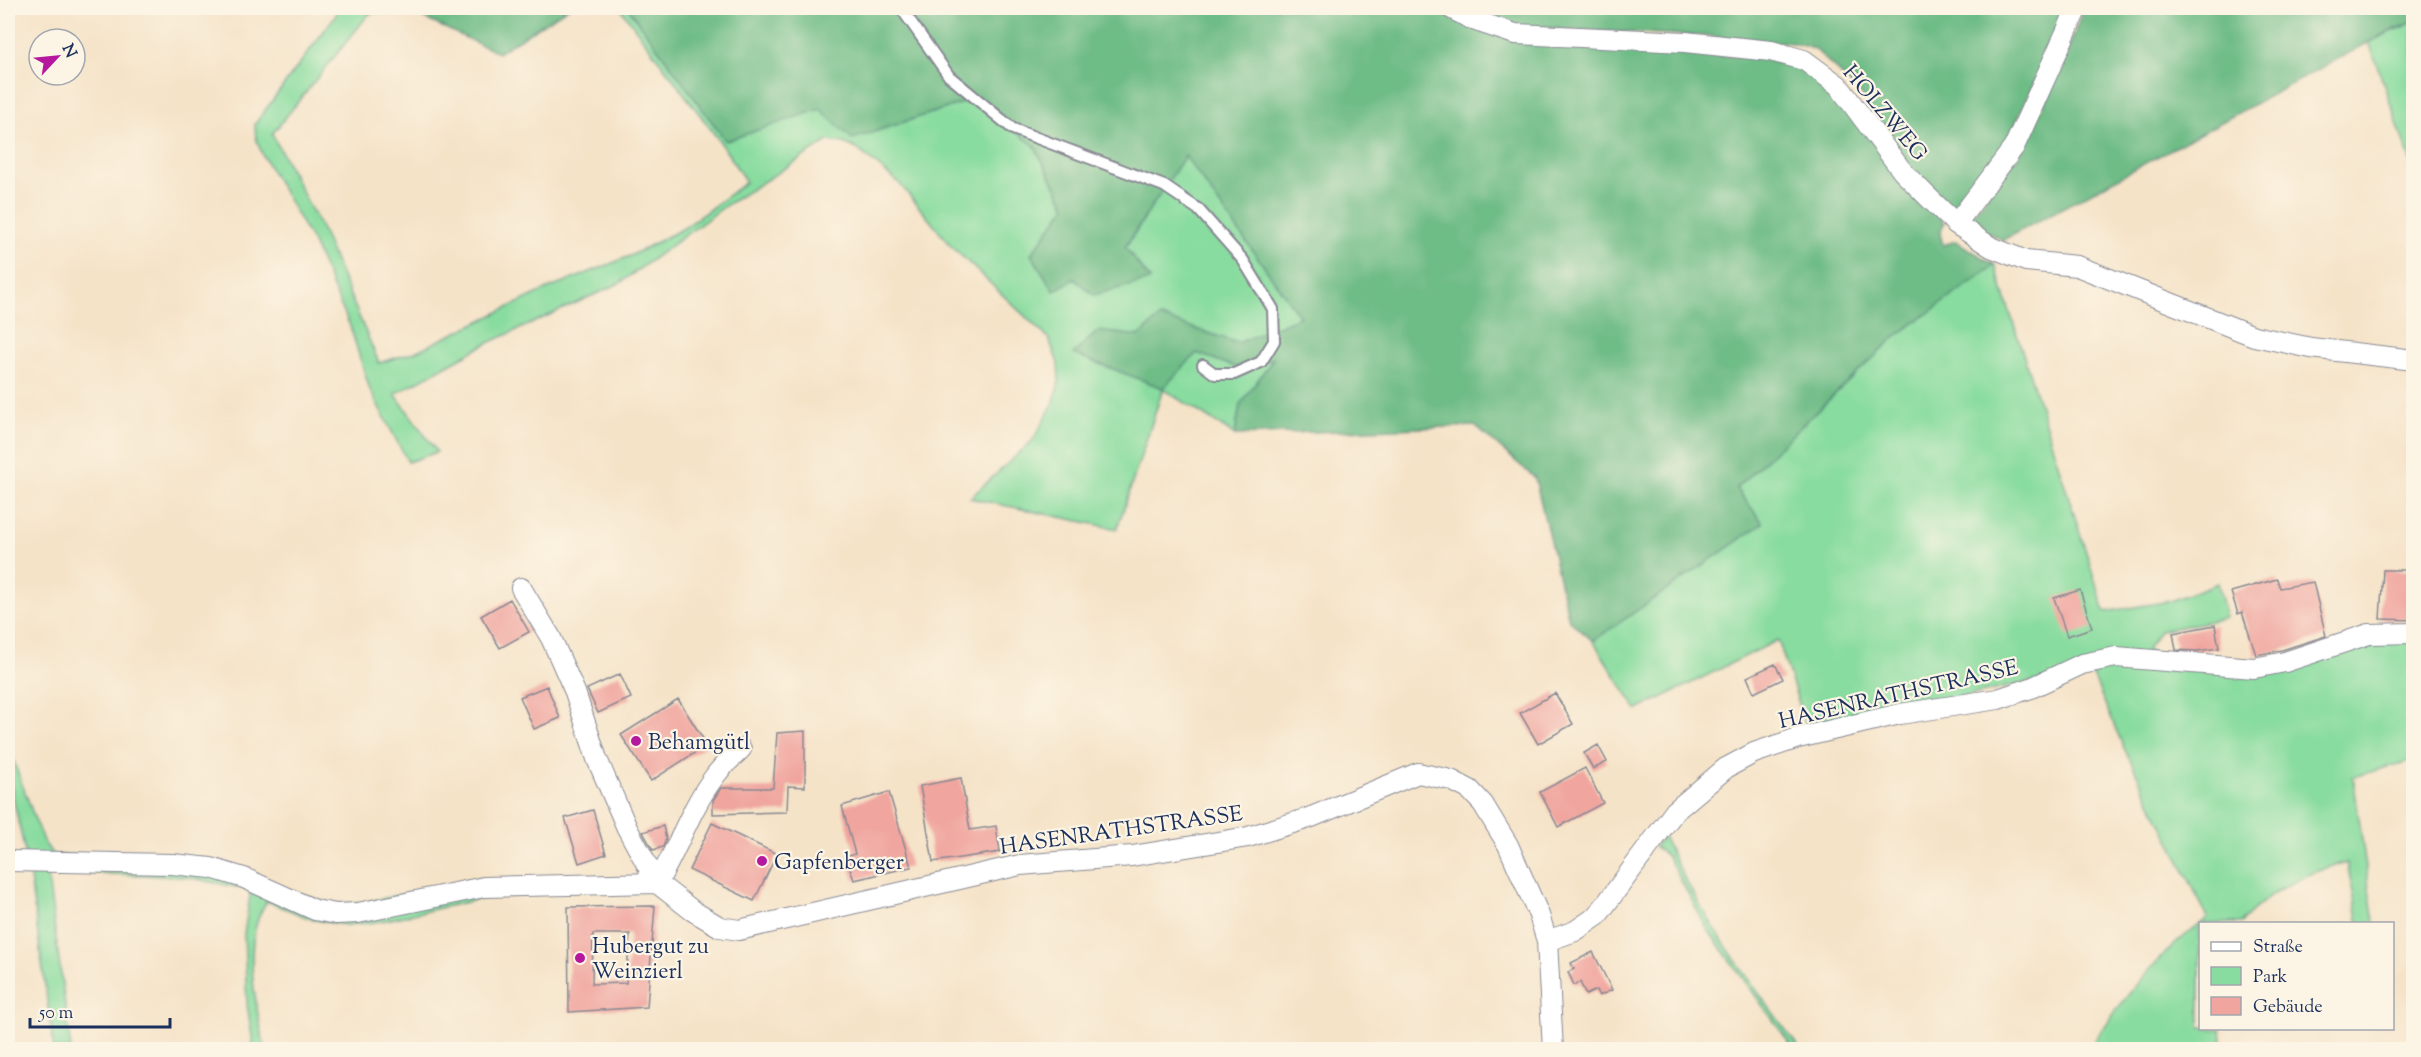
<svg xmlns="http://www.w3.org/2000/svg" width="2421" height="1057" font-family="'Sorts Mill Goudy',serif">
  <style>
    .green { fill: #88dc9f; stroke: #52867e; stroke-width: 1.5 }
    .forest { fill: #6ebc86; stroke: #447672; stroke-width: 1.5 }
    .building { fill: #f0a59f; fill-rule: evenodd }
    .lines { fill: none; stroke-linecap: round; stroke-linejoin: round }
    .lane-casing { stroke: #888993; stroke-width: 14 }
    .street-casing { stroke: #888993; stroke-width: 22 }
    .lane { stroke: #fff; stroke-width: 10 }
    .street { stroke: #fff; stroke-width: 20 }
    .poi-dot { fill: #b5179e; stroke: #fcf5e5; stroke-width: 2 }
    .labels { text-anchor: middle; stroke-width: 4.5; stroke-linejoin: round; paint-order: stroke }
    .street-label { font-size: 22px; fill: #1b2f5e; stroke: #fcf5e5 }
    .poi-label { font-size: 22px; fill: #1b2f5e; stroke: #fcf5e5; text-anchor: start }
  </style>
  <rect width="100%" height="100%" fill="#fcf5e5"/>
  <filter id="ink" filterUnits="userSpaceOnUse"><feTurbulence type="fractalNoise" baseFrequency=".0167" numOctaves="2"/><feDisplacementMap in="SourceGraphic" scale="12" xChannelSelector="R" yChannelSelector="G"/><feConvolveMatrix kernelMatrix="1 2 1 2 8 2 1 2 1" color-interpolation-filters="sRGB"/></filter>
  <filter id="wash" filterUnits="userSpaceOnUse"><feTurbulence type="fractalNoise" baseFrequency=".008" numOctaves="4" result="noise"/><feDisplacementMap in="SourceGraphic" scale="24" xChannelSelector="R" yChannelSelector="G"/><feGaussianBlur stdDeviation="1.35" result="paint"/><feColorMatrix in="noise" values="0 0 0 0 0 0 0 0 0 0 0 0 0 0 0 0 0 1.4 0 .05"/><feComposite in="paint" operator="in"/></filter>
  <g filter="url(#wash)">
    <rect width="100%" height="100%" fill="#f5e3c8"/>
    <path class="green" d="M341 8H365L369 14 272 134 322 230 379 363 415 352 543 291 630 256 684 228 746 182 721 143 620 8H628L726 140 820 109 853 139 971 100 1034 145 1066 207 1031 254 1074 279H1150L1125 248 1185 155 1300 317 1238 343 1160 317 1139 336 1098 331 1197 353 1235 367 1273 359 1240 405 1235 435 1163 389 1117 529 970 498 1033 440 1054 402 1059 381 1058 363 1049 339 951 246 900 184 857 149 844 143 828 141 728 204 620 283 482 346 395 394 437 452 408 462 370 390 350 326 312 241 263 156 256 139 255 124Z
      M2413 22V169L2369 42Z
      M1995 265 2105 612 2170 601 2218 583 2226 618 2160 631 2146 650 2218 671 2353 644 2413 640V760L2353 777 2374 923H2359L2347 862C2307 872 2269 891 2241 923L2200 924V1028L2221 1029 2223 1049H2089C2123 999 2157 953 2208 918L2124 748 2090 669 1808 731 1778 640 1637 710 1593 641 1763 523 1736 488 1896 336Z
      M8 746 43 841 53 855H125L294 892 331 904 361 903 480 879 530 894 484 898 382 921 346 925 311 919 267 901C240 940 256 1006 265 1049L254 1050 247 1004 244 934 251 890 187 877 47 871 71 1049H54L29 871 8 773Z
      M1663 836C1699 913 1749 981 1800 1049H1794L1708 930 1668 857 1655 847Z"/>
    <path class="forest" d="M365 8H568L498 53 404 9 369 14Z
      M628 8H1439L1474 26 1524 43 1758 58 1800 66 1822 82 1869 133 1944 223 1940 234 1943 245 1956 241 1995 265 1896 336 1736 488 1763 523 1593 641 1569 620 1535 478 1475 426 1235 435 1240 405 1273 359 1235 367 1197 353 1163 388 1073 354 1098 331 1139 336 1160 317 1238 343 1300 317 1185 156 1125 247 1150 280 1094 295 1074 279 1054 291 1031 254 1066 206 1034 145 971 100 852 139 820 109 726 141Z
      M1469 8H2068L2003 151 1960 203 1946 205 1911 169 1858 91 1815 49 1793 43 1705 36 1513 27Z
      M2084 8H2413V22L2386 33 2003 240 1975 227 1971 217 2021 152 2060 71Z"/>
    <g id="blocks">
      <path class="building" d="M2383 570H2414V620L2380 619Z
        M2277 579 2280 588 2313 582 2326 636 2282 650 2256 655 2242 612 2238 614 2231 592Z
        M2080 590 2092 628 2067 636 2054 598Z
        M510 599 529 632 500 648 481 616Z
        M2215 625 2219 648 2197 651 2176 650 2173 633Z
        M1775 664 1783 679 1754 693 1747 677Z
        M620 674 631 698 598 713 587 689Z
        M547 686 560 718 534 729 520 697Z
        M1555 693 1573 724 1538 744 1520 713Z
        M678 699 707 745 651 781 621 735Z
        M805 731V787L788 786 787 812 713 814V800L721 788H773L777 733Z
        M1598 745 1607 762 1593 769 1584 753Z
        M1585 768 1603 803 1558 827 1540 792Z
        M961 778 970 830 996 826 1000 852 933 862 920 786Z
        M889 792 911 867 854 880 846 857 855 854 842 806Z
        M593 810 606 854 579 863 565 818Z
        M712 823 777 854 754 901 689 870Z
        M663 826 666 839 663 847 653 850 643 832Z
        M655 906 647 1007 569 1012 568 907ZM593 934H630L626 983 592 984Z
        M1593 952 1612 990 1599 996 1596 990 1586 995 1580 982 1574 985 1568 972 1574 969 1571 963Z"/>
    </g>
  </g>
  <g filter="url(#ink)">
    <use href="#blocks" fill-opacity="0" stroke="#888993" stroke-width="1.5"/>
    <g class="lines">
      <g class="lane-casing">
        <path id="lane" d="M901 8 949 76 1013 129 1164 186 1198 209 1243 260 1273 309 1274 341 1261 362 1234 374H1215L1203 365"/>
      </g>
      <g class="street-casing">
        <path id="street" d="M1450 8 1473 20 1515 34 1685 42 1771 51 1804 60 1838 85 1903 172 1928 197 1956 224 1991 247 2026 261 2077 266 2254 336 2311 348 2414 360
          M1956 224 2014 147 2077 8
          M521 588 551 638 575 692 597 759 627 828 657 883
          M8 861 172 864 211 868 244 878 315 910 336 914 358 913 484 887 657 883 693 911 720 927 739 930 1020 865 1132 856 1248 837 1309 818 1418 773 1451 780 1470 790 1483 804 1508 845 1539 915 1547 941 1553 1050
          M657 883C678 849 690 808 715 776 722 766 732 758 741 749
          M1547 941 1575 931 1597 916 1675 811 1726 768 1754 753 1798 738 1900 714 1998 699 2031 688 2082 664 2116 657 2254 668 2285 662 2369 634 2414 633"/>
      </g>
      <use href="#lane" class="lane"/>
      <use href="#street" class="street"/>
    </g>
  </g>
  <g class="poi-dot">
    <circle cx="636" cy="741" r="6"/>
    <circle cx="762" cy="861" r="6"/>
    <circle cx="580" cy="958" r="6"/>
  </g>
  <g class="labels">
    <g class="street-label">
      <text transform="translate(1886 112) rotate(50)" y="8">HOLZWEG</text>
      <text transform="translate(1898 693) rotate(-13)" y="8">HASENRATHSTRASSE</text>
      <text transform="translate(1121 829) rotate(-8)" y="8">HASENRATHSTRASSE</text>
    </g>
    <g class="poi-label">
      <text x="648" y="749">Behamgütl</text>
      <text x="774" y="869">Gapfenberger</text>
      <text x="592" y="953">Hubergut zu<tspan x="592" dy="25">Weinzierl</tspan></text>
    </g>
  </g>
  <rect width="2421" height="1057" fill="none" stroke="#fcf5e5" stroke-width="30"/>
  <rect x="2199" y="922" width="195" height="108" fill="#fcf5e5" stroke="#a2a6af" stroke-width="1.5"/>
  <rect x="2211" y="942" width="30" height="9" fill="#ffffff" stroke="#a2a6af" stroke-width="1.5"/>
  <text x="2253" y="952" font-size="18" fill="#1b2f5e">Straße</text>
  <rect x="2211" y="967" width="30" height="18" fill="#88dc9f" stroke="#a2a6af" stroke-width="1.5"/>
  <text x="2253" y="982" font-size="18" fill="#1b2f5e">Park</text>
  <rect x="2211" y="997" width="30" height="18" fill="#f0a59f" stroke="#a2a6af" stroke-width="1.5"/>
  <text x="2253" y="1012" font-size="18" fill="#1b2f5e">Gebäude</text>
  <g transform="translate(57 57) rotate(64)"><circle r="28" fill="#fcf5e5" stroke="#a2a6af" stroke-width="1.5"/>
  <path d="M0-4.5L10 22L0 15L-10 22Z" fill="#b5179e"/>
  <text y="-9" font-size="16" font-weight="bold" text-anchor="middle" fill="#1b2f5e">N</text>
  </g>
  <path d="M30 1018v9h140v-9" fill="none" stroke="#1b2f5e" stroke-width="3"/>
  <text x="39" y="1018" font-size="18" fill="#1b2f5e" stroke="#fcf5e5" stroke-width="4.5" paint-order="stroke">50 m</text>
</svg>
